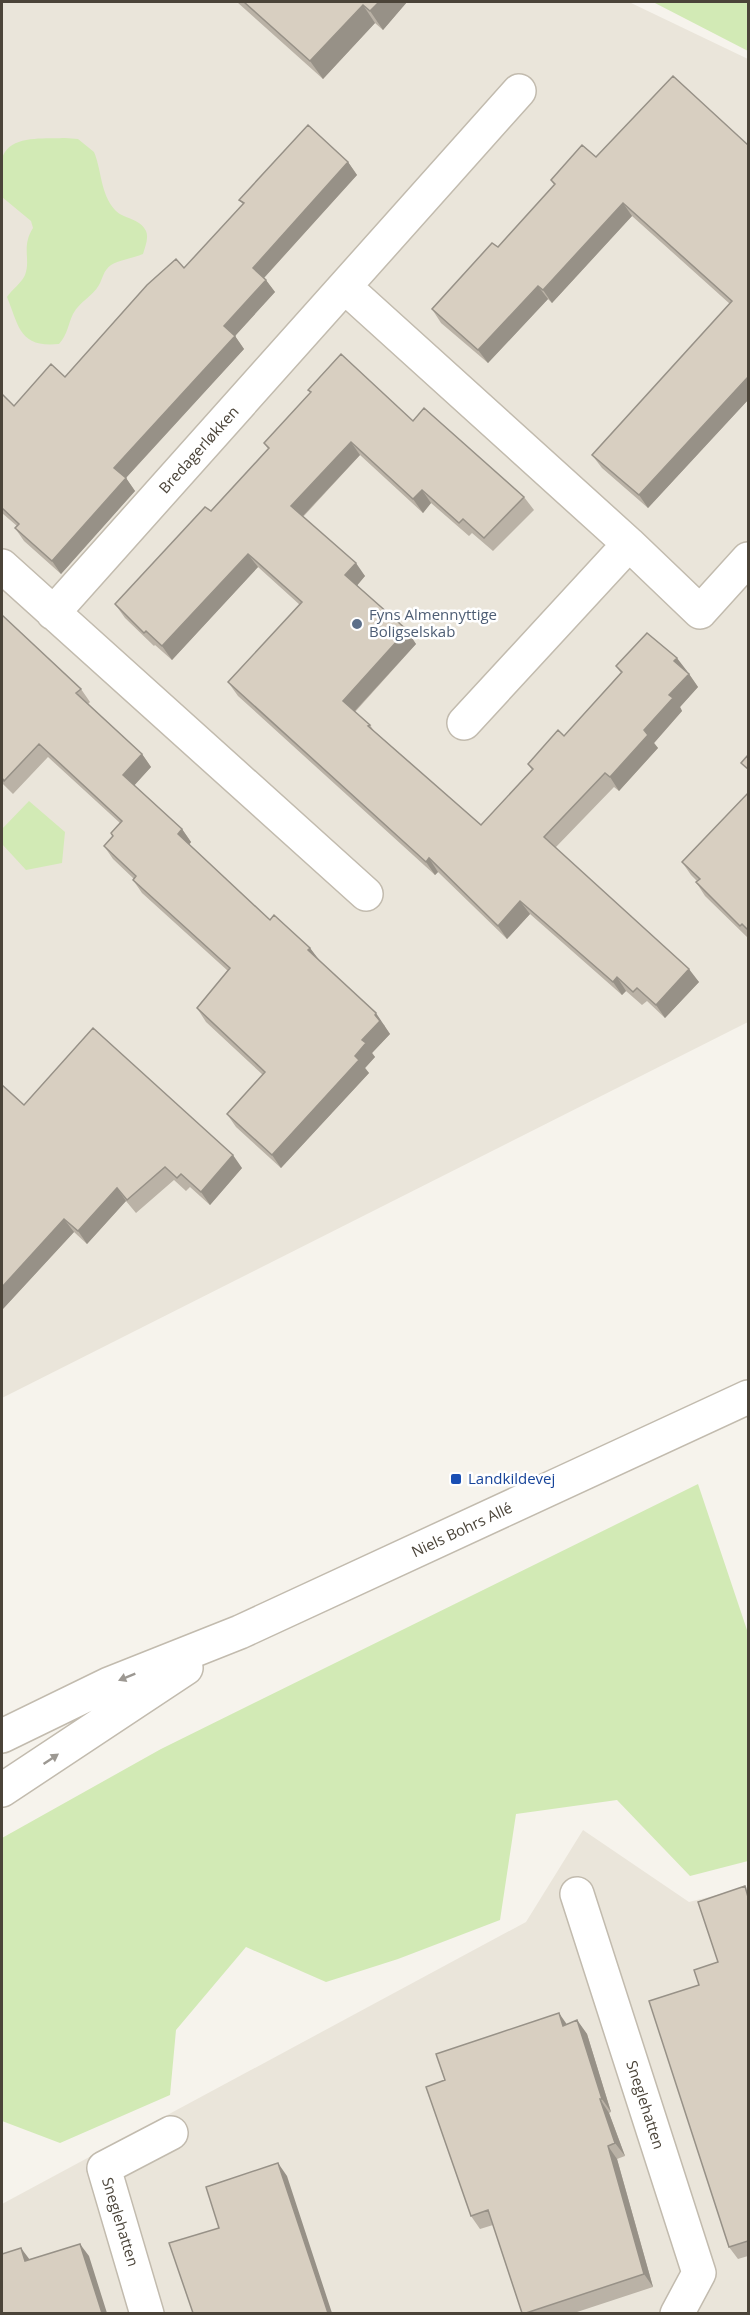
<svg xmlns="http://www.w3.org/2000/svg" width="750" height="2315" font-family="'Open Sans',sans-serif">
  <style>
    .residential { fill: #eae5da }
    .green { fill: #d2eab5 }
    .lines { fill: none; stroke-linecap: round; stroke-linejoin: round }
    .minor-casing { stroke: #c2bbae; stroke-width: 36 }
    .tertiary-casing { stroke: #c2bbae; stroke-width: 36 }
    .minor { stroke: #fff; stroke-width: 33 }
    .tertiary { stroke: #fff; stroke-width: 33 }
    .wall { fill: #bab2a6 }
    .shaded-wall { fill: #979187 }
    .building { fill: #d8cfc1; stroke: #979187; stroke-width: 1.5 }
    .oneway { fill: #9c9892 }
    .service-dot { fill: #5c6f8a; stroke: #fff; stroke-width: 2 }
    .transit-dot { fill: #1a4fb4; stroke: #fff; stroke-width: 2 }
    .labels { text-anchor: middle; stroke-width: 5; stroke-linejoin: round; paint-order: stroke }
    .street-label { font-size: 15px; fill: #4b4439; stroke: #fff }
    .service-label { font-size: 15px; fill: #4e5e75; stroke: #fff; text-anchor: start }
    .transit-label { font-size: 15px; fill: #164399; stroke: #fff; text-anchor: start }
  </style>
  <rect width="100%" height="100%" fill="#f6f3ec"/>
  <path class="residential" d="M2 2H629L748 59V1022L2 1398Z
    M583 1830 689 1902 748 1887V2313L2 2314V2204L526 1922Z"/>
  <path class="green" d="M653 2H748V51Z
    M65 138 78 139 94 152C102 171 100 193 115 210 123 219 140 218 146 231 149 238 145 247 143 254 133 258 119 260 111 265 103 271 103 278 99 285 92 297 80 301 73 314 68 324 68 334 59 344 19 348 19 326 7 297 12 289 21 284 25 275 31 259 21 247 33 228L31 221 2 197C1 186 0 170 2 159 8 134 46 139 65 138Z
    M29 801 65 832 62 863 26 870 2 844V829Z
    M698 1484 748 1633V1861L690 1876 617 1800 516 1814 500 1920 398 1959 326 1982 246 1947 176 2030 170 2095 60 2143 2 2121V1838L161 1749Z"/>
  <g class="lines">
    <g class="minor-casing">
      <path id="minor" d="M345 287 629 544 700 612 748 559
        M2 566 366 894
        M53 613 519 91
        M464 723 629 544
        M577 1894 699 2273 677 2314
        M147 2314 104 2168 171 2133"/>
    </g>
    <g class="tertiary-casing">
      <path id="tertiary" d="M2 1736 109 1684 240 1632 748 1397
        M2 1790 186 1668"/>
    </g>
    <use href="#minor" class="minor"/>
    <use href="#tertiary" class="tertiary"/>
  </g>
  <path class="wall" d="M237 2H407L383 30 375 23 323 79Z
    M748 145V400L648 508 602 468 592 455 730 304 632 216 552 303 548 299 488 363 441 323 432 309 498 247 554 185 551 180 596 157Z
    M348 162 357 175 264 278 275 292 235 336 244 349 126 478 135 491 61 574 24 541 15 528 17 526 2 513V395L14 406 65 377 184 268 243 204 239 200Z
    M308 390 413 421 524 497 534 510 493 551 472 533 469 536 431 503 423 513 360 455 303 517 365 576 357 585 416 644 355 712 370 725 374 731 481 825 532 770 528 764 564 736 621 673 616 666 687 671 698 687 680 707 682 711 654 743 658 748 619 791 614 787 555 848 699 982 665 1018 647 1001 642 1005 626 991 622 995 530 914 507 939 438 872 435 875 238 696 228 682 300 605 258 567 172 660 155 645 154 646 125 618 115 604 211 511 268 449 264 443 310 393Z
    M2 615 81 689 90 702 88 704 142 754 151 767 134 785 182 829 191 842 189 845 270 920 310 948 319 961 385 1026V1027L390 1034 372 1053 375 1057 365 1068 369 1073 281 1168 236 1127 227 1114 263 1075 206 1022 197 1008 228 971 142 893 133 880 134 879 113 859 104 846 113 836 111 833 120 823 48 757 13 794 2 783Z
    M748 793V938L705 896 696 882 697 881 691 875 682 862Z
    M24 1105 242 1168 210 1205 190 1187 186 1191 174 1180 136 1213 126 1201 87 1244 74 1232 2 1310Z
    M748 1891V2256L738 2259 729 2247 699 1985 718 1962Z
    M577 2020 587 2034 611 2112 609 2113 625 2156 617 2159 653 2287 574 2313H522L493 2225 480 2229 471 2216 445 2080 567 2024Z"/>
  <path class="shaded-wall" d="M379 2H407L383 30 370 11Z
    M363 5 375 23 323 79 310 61Z
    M348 162 357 175 262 280 253 268Z
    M623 203 632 216 552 303 543 290Z
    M266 280 275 292 235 336 244 349 123 481 114 468 224 326Z
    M538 286 548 299 488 363 478 350Z
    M748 377V400L648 508 639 495Z
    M351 442 360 455 300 519 291 506Z
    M126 478 135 491 61 574 52 561Z
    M422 490 431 503 423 513 413 499Z
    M248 554 258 567 172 660 162 646Z
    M356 563 365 576 355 588 345 575Z
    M407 630 416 644 352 714 343 701Z
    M677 658 687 671 684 674 674 661Z
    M689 674 698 687 680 707 682 711 654 743 658 748 619 791 610 777 669 695Z
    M142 754 151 767 132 788 123 775Z
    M182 829 191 842 187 847 178 834Z
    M429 858 438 872 435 875 426 862Z
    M520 901 530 914 507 939 498 926Z
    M310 948 320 961 308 950Z
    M689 969 699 982 665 1018 656 1005Z
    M617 977 626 991 622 995 613 982Z
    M376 1013 390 1034 372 1053 375 1057 365 1068 369 1073 281 1168 272 1155 355 1056Z
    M233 1155 242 1168 210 1205 201 1192Z
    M117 1188 126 1201 87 1244 78 1231Z
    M64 1219 74 1232 2 1310V1287Z
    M559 2013 568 2026H563Z
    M577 2020 587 2034 611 2112 602 2099Z
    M600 2099 609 2113 625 2156 615 2143Z
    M608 2146 617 2159 653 2287 644 2274Z
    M278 2163 287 2176 332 2313H328Z
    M80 2244 89 2256 107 2313H102Z
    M21 2248 30 2260 25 2261Z"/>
  <path class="building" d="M244 2H379L370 11 363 5 310 61Z
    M673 76 748 145V377L639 495 592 455 732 301 623 203 543 290 538 286 478 350 432 309 492 243 498 247 555 184 551 180 582 145 596 157Z
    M308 125 348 162 253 268 266 280 224 326 235 336 114 468 126 478 52 561 15 528 19 524 2 508V394L14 406 51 364 65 377 147 285 176 259 184 268 244 203 239 200Z
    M341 354 413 421 424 408 524 497 484 538 463 519 459 523 422 490 413 499 351 442 291 506 356 563 345 575 407 630 343 701 370 725 368 726 481 825 533 769 528 764 558 730 564 736 622 672 616 666 647 633 677 658 674 661 689 674 669 695 673 698 644 730 648 735 610 777 605 773 544 837 689 969 656 1005 637 988 633 992 617 977 613 982 520 901 498 926 429 858 426 862 228 682 302 602 248 554 162 646 146 631 144 633 115 604 205 507 211 511 269 448 264 443 311 392 308 390Z
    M2 615 81 689 76 693 142 754 123 775 182 829 178 834 270 920 274 915 310 948 308 950 376 1013 375 1015 380 1021 362 1040 366 1043 355 1056 359 1060 272 1155 227 1114 265 1072 197 1008 230 968 133 880 136 876 104 846 113 836 111 833 122 821 39 744 4 781 2 778Z
    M748 755V769L741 763Z
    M748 793V930L742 924 740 926 696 882 700 879 682 862Z
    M93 1028 233 1155 201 1192 181 1174 177 1178 165 1167 127 1200 117 1188 78 1231 64 1219 2 1287V1085L24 1105Z
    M745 1886 748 1897V2241L729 2247 649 2001 699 1985 694 1970 718 1962 698 1902Z
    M559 2013 563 2026 577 2020 602 2099H600L615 2143 608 2146 644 2274 526 2313H522L488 2210 471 2216 426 2087 445 2080 436 2054Z
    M278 2163 328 2313H193L169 2243 219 2228 206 2187Z
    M80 2244 102 2313H2V2254L21 2248 25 2261Z"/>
  <defs><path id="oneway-solid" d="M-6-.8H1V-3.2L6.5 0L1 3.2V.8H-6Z" transform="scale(1.5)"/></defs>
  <g class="oneway">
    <use href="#oneway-solid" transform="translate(127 1677) rotate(158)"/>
    <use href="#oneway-solid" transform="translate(51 1759) rotate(-34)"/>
  </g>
  <circle class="service-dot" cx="357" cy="624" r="6"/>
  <rect class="transit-dot" x="450" y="1473" width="12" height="12" rx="3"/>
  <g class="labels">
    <g class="street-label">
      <text transform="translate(199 450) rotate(-48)" y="5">Bredagerløkken</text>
      <text transform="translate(462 1530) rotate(-25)" y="5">Niels Bohrs Allé</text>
      <text transform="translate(645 2105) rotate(72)" y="5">Sneglehatten</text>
      <text transform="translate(120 2222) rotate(73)" y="5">Sneglehatten</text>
    </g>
    <g class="service-label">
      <text x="369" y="620">Fyns Almennyttige<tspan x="369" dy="17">Boligselskab</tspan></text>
    </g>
    <g class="transit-label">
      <text x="468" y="1484">Landkildevej</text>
    </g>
  </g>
  <rect width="750" height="2315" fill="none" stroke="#4b4439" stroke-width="6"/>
</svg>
